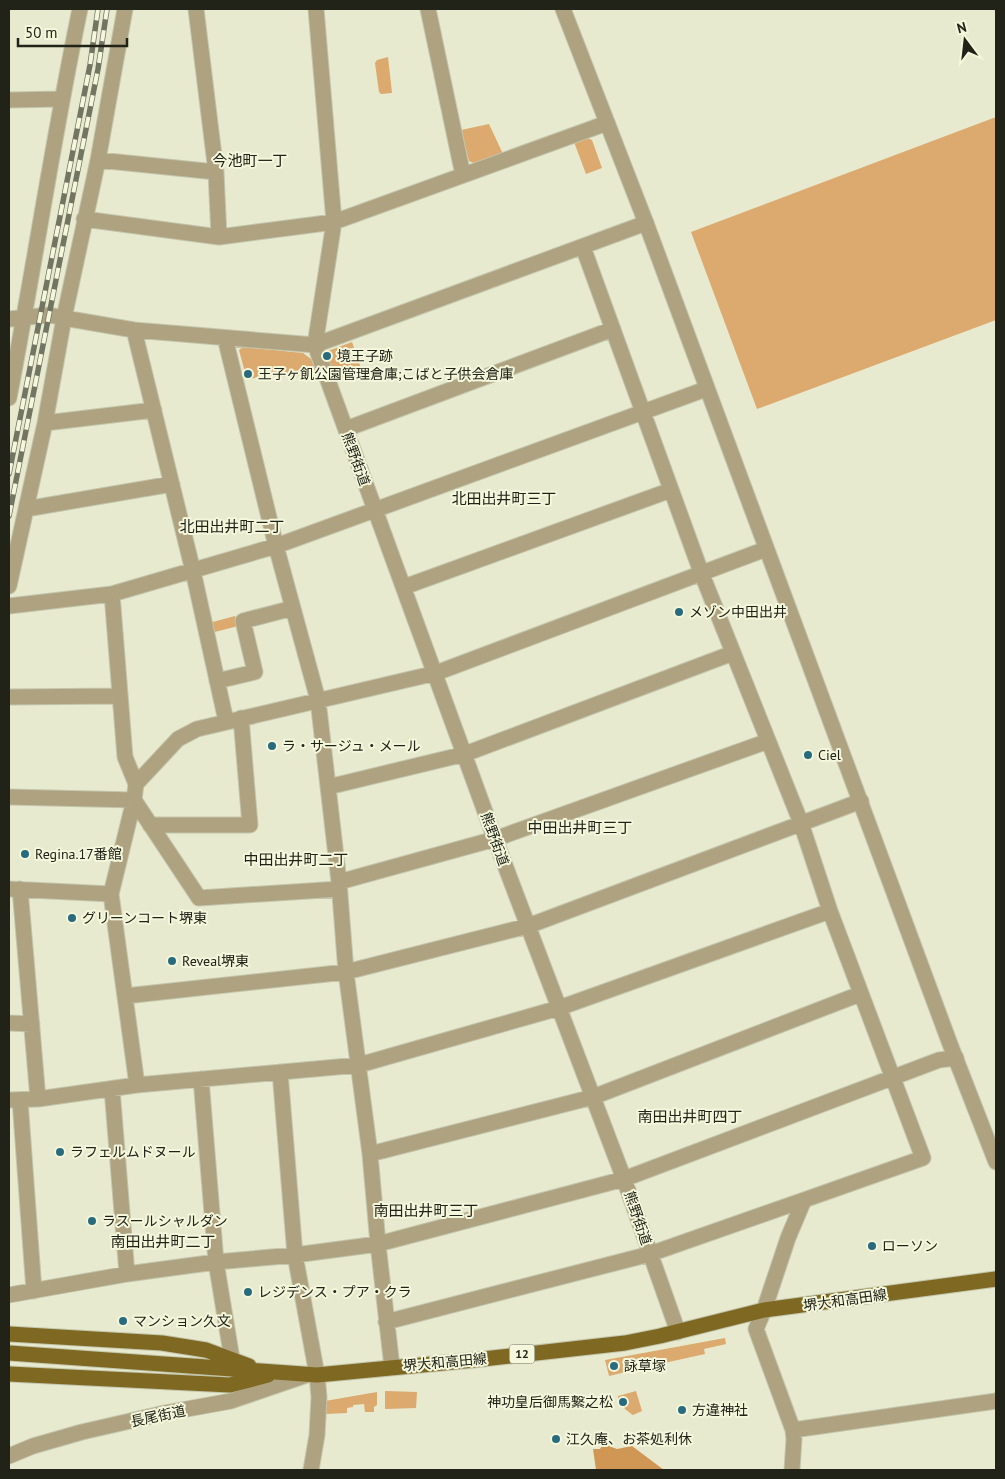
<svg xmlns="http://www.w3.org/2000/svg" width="1005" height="1479" font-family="'PT Sans','Noto Sans JP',sans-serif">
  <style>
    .green { fill: #dca96f }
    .forest { fill: #d09754 }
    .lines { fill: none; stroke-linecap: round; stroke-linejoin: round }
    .minor-casing { stroke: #c3c6ad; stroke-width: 17 }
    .tertiary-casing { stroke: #c3c6ad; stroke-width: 17 }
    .primary-casing { stroke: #c3c6ad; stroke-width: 17 }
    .minor { stroke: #afa280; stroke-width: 15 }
    .tertiary { stroke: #afa280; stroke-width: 15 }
    .primary { stroke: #7f6821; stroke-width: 15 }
    .rail-casing { stroke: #737563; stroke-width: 5.5 }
    .rail { stroke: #f4f7db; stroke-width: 4; stroke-dasharray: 11; stroke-linecap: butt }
    .poi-dot { fill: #296b7e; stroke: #f4f7db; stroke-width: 2 }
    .labels { text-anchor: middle; stroke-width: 4; stroke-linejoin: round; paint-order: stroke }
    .shield { fill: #f4f7db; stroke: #606252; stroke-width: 1 }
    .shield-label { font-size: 12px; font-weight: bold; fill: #212218 }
    .poi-label { font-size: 14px; fill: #212218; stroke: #f4f7db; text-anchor: start }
    .street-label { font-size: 14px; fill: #212218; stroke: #f4f7db }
    .neighbourhood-label { font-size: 15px; fill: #212218; stroke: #f4f7db }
  </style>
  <rect width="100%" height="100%" fill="#e7eace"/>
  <path class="green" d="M388 57 392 93 381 94 379 92 375 63 377 60Z
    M996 117V320L757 409 691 232Z
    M489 124 503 154 476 164 469 161 461 130Z
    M585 137 592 140 602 168 586 174 574 142Z
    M352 342 362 371 333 381 324 358 328 351Z
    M243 347 303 353 311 359 318 375 278 377 265 375 247 380 239 350Z
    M235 616 238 626 211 633 209 623Z
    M725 1338 726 1344 704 1349 705 1354 646 1367 644 1363 633 1364 634 1370 609 1376 605 1360Z
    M385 1391 417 1392 416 1408 385 1409Z
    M636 1391 642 1411 633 1415C627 1411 617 1403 618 1396Z
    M377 1392V1405L374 1407V1412H365L364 1404 353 1405V1407L347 1408V1413L325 1414V1401Z"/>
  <path class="forest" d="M603 1444 617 1449 632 1446 664 1470H596L593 1449H600Z"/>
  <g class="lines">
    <g class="minor-casing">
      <path id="minor" d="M196 9 216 172 219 237
        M316 9 334 222 315 345 495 839 624 1179 678 1332
        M428 9 463 175
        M9 100 61 99
        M98 160 216 172
        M84 219 219 237 334 222 607 123
        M583 247 701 572 801 823 830 911 923 1158 804 1200 788 1238 764 1310 756 1329 793 1430 794 1439 792 1470
        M9 319 49 315 64 318 98 160 125 9
        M134 330 193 571 226 721
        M225 338 276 546 318 700 339 882 346 972 370 1154 378 1244 392 1367
        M9 398C34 269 53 138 80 9
        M45 423 154 410
        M346 429 613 329
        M26 509 172 484
        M9 586 45 423 64 318 134 330 315 345 646 223
        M404 587 671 490
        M9 606 112 594 276 546 706 389
        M217 681 255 672 243 621 293 608
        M9 697 120 696
        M136 784 178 739 197 729 436 673 766 549
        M328 787 465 754 733 653
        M9 797 134 800
        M134 800 199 898 339 889
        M150 825H250L241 718
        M339 882 495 839 768 741
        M9 889 111 894 137 1085
        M20 889 38 1099
        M111 894 134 800 136 784 125 757 112 594
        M125 996 346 972 528 926 861 801
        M9 1023 32 1024
        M280 1072 295 1255 317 1375 319 1397 317 1435 311 1470
        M201 1079 216 1262 232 1359
        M112 1089 127 1274
        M9 1100 38 1099 137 1085 359 1065 559 1008 830 911
        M20 1100 34 1291
        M370 1154 593 1097 860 994
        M9 1295 127 1274 216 1262 295 1255 378 1244 624 1179 939 1060 956 1058
        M386 1322 650 1254 804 1200
        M793 1430 996 1401
        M9 1456 33 1446 82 1432 165 1413 231 1401 307 1375"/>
    </g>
    <g class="tertiary-casing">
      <path id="tertiary" d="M563 9 646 223 950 1044 996 1162"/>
    </g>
    <g class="primary-casing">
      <path id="primary" d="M9 1334 162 1343 206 1350 249 1366
        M9 1353 317 1375 474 1360 625 1343 660 1336 764 1310 996 1279
        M9 1374 230 1385 268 1375"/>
    </g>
    <use href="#minor" class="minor"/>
    <use href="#tertiary" class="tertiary"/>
    <use href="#primary" class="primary"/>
    <g class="rail-casing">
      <path id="rail" d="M9 474 90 65 98 9
        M9 516 98 69 107 9"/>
    </g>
    <use href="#rail" class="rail"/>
  </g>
  <g class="poi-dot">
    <circle cx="327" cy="356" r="5"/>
    <circle cx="248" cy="374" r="5"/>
    <circle cx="679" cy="612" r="5"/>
    <circle cx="272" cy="746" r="5"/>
    <circle cx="808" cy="755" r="5"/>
    <circle cx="25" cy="854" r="5"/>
    <circle cx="72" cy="918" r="5"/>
    <circle cx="172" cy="961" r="5"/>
    <circle cx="60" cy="1152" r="5"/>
    <circle cx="92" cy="1221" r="5"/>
    <circle cx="872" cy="1246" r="5"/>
    <circle cx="248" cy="1292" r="5"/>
    <circle cx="123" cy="1321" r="5"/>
    <circle cx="614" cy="1366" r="5"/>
    <circle cx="623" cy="1402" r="5"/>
    <circle cx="682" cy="1410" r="5"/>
    <circle cx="556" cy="1439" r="5"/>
  </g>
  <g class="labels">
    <rect class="shield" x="509.5" y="1344.5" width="25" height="19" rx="4"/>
    <g class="shield-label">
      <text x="522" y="1358">12</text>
    </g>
    <g class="poi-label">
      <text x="337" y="361">境王子跡</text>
      <text x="258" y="379">王子ヶ飢公園管理倉庫;こばと子供会倉庫</text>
      <text x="689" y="617">メゾン中田出井</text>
      <text x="282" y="751">ラ・サージュ・メール</text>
      <text x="818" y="760">Ciel</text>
      <text x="35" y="859">Regina.17番館</text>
      <text x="82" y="923">グリーンコート堺東</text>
      <text x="182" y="966">Reveal堺東</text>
      <text x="70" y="1157">ラフェルムドヌール</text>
      <text x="102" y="1226">ラスールシャルダン</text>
      <text x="882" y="1251">ローソン</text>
      <text x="258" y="1297">レジデンス・プア・クラ</text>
      <text x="133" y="1326">マンション久文</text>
      <text x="624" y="1371">詠草塚</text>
      <text x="613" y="1407" text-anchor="end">神功皇后御馬繋之松</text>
      <text x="692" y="1415">方違神社</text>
      <text x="566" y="1444">江久庵、お茶処利休</text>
    </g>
    <g class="street-label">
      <text transform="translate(356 459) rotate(70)" y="5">熊野街道</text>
      <text transform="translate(495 839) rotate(70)" y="5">熊野街道</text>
      <text transform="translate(638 1218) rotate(71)" y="5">熊野街道</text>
      <text transform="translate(845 1300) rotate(-8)" y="5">堺大和高田線</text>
      <text transform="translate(445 1362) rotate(-5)" y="5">堺大和高田線</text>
      <text transform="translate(158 1416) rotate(-12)" y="5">長尾街道</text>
    </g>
    <g class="neighbourhood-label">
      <text x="250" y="166">今池町一丁</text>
      <text x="504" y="504">北田出井町三丁</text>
      <text x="232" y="532">北田出井町二丁</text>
      <text x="580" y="833">中田出井町三丁</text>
      <text x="296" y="865">中田出井町二丁</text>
      <text x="690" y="1122">南田出井町四丁</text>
      <text x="426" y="1216">南田出井町三丁</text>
      <text x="163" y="1247">南田出井町二丁</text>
    </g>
  </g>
  <rect width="1005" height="1479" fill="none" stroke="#212218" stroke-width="20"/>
  <g transform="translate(965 40) rotate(345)" stroke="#f4f7db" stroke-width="4" paint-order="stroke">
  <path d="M0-4L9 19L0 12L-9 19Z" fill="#212218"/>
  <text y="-8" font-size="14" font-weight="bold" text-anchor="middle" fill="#212218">N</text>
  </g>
  <path d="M18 38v8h109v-8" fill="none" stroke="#212218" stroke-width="2.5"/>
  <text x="25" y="38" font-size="15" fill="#212218" stroke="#f4f7db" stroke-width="4" paint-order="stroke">50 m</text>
</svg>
